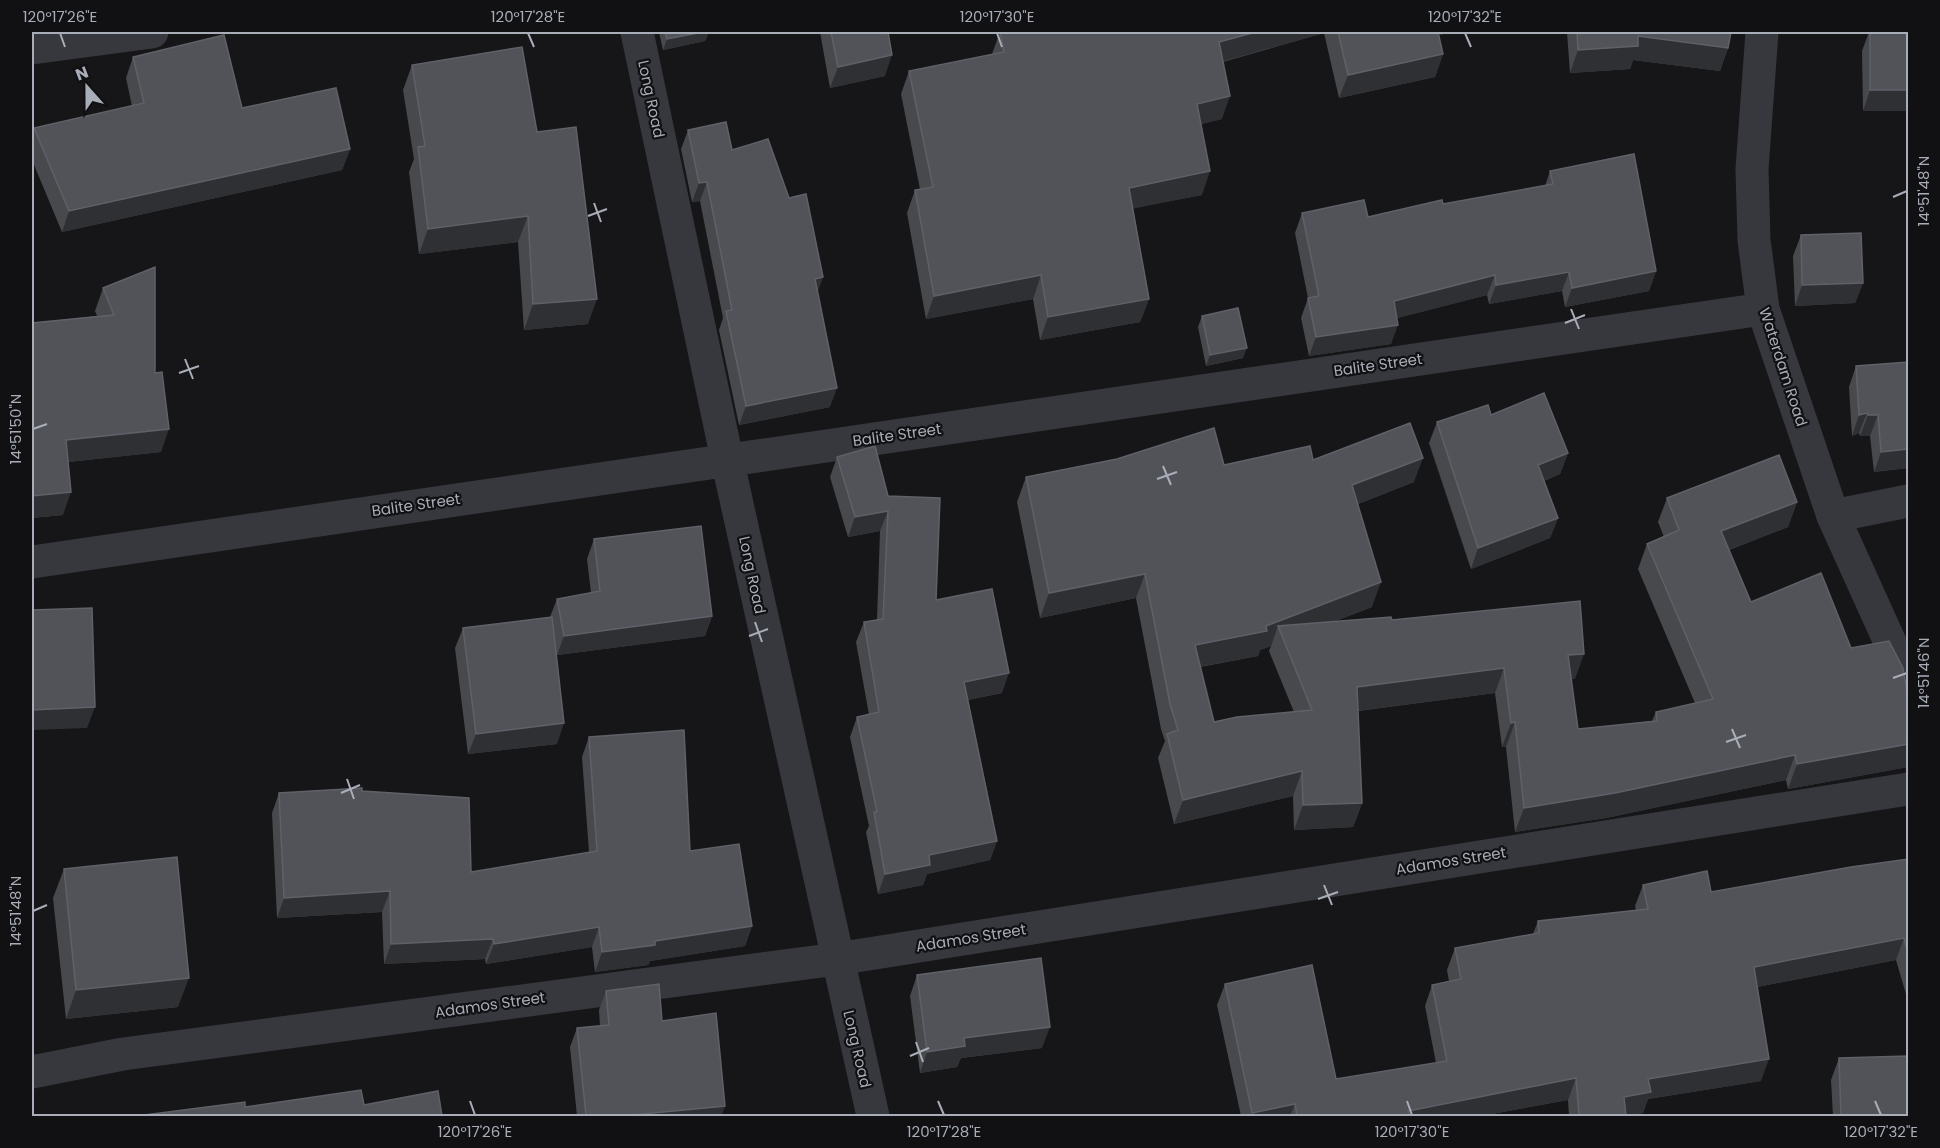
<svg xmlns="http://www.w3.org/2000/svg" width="1940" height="1148" font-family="Poppins,sans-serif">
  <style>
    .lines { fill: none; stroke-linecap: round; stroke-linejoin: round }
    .minor { stroke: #37383d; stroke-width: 33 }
    .tertiary { stroke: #37383d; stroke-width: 33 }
    .wall { fill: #47494d; fill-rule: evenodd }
    .shaded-wall { fill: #2f3033 }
    .building { fill: #525359; stroke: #5f6168; stroke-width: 1.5 }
    .ticks { fill: none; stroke: #a8adb8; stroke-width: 2 }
    .labels { text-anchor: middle; stroke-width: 4.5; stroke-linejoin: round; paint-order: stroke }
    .street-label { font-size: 15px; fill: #a8adb8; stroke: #111113 }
    .neatline { fill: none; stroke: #a8adb8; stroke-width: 2 }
    .ticks-label { font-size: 15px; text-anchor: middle; fill: #a8adb8 }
  </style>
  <rect width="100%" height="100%" fill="#161618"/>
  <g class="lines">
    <path class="minor" d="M32 48 152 32
      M1833 516 1908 501
      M32 562 1763 309
      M32 1072 123 1054 837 959 1908 789"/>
    <path class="tertiary" d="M637 32 727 459 873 1116
      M1762 32 1752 169 1754 240 1763 309 1833 516 1908 682"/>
  </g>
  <path class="wall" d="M659 32H709L705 41 663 50Z
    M820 32H888L885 76 830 88Z
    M1000 32H1452L1439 35 1443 54 1435 77 1339 98 1324 33 1223 62 1222 119 1201 124 1202 195 1133 208 1149 299 1140 322 1040 340 1033 299 926 319 907 213 915 190 920 189 901 94 909 71 992 54Z
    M1567 32H1731L1728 48 1720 71 1633 60 1630 69 1570 73Z
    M1869 32H1908L1863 111 1862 51Z
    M133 57 242 108 350 149 342 170 62 232 32 160V135L34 128 132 106 126 78Z
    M412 65 537 132 588 324 524 330 518 242 419 254 409 172 414 159 403 90Z
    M688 130 732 150 789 198 823 277 817 292 830 407 739 425 719 330 723 318 700 201 692 202 681 149Z
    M1550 171 1656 271 1649 291 1565 307 1562 291 1489 304 1487 295 1397 318 1391 344 1309 356 1301 318 1308 298 1295 233 1302 213 1368 217 1545 186Z
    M1801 235 1863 283 1855 303 1795 306 1793 256Z
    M103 288 155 373 161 452 68 462 63 515 32 518V323L97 316 95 311Z
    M1202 316 1243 358 1206 366 1198 327Z
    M1856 366 1908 468 1874 472 1870 436H1860L1859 433 1852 436 1849 387Z
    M1491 415 1568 453 1560 474 1544 481 1558 518 1550 538 1471 569 1429 443 1437 422Z
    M837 457 888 496 936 600 1002 693 968 700 997 841 990 860 927 874 923 885 878 894 866 832 869 826 850 737 857 717 869 715 856 642 864 622 877 620 880 531 848 537 830 477Z
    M1313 460 1414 482 1358 504 1372 607 1333 622 1392 620 1575 679H1571L1578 729 1652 721 1656 712 1695 703 1638 569 1647 544 1664 537 1658 522 1667 498 1797 502 1788 527 1729 550 1751 602 1851 648 1908 697V767L1788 789 1786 780 1606 818 1515 832 1506 747H1502L1495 693 1358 711 1362 803 1353 827 1294 830 1293 796 1174 824 1158 758 1165 741 1161 729 1136 598 1040 618 1017 502 1026 477ZM1271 646 1269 651 1294 712 1214 722 1200 667 1258 656 1260 650Z
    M594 539 712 616 705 636 557 655V744L468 754 455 648 463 628 550 617 557 599 591 593 587 559Z
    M589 737 690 851 752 926 745 946 650 961 648 965 595 972 592 947 486 964 485 959 384 964 382 912 277 918 272 813 279 793 362 791 471 872 589 852 582 757Z
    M1908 859V1001L1896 960 1757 987 1761 1081 1648 1099 1643 1113 1627 1116H1569L1568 1100 1481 1116H1241L1217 1005 1225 984 1336 1079 1436 1063 1425 1006 1432 985 1449 981 1447 970 1455 948 1533 934 1538 921 1636 910 1635 906 1643 885 1711 892Z
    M64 869 178 1007 66 1019 53 898Z
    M917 975 1042 1048 961 1058 957 1067 920 1073 910 996Z
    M606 991 662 1021 725 1106 721 1116H577L570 1047 577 1028 600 1026 599 1010Z
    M1839 1058 1908 1116H1833L1831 1080Z"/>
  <path class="shaded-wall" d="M703 32H709L705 41 663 50 667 39Z
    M1256 32H1325L1324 33 1210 65 1219 42Z
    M1428 32H1452L1426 38Z
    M1638 36 1728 48 1720 71 1633 60 1630 69 1570 73 1578 50Z
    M1443 54 1435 77 1339 98 1348 75Z
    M892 55 885 76 830 88 838 67Z
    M1870 90H1908V111H1863Z
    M1230 96 1222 119 1189 127 1197 104Z
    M350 149 342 170 62 232 69 211Z
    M1210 171 1202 195 1121 211 1129 188Z
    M707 182 700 201 692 202 699 183Z
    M528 216 518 242 419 254 428 229Z
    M1656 271 1649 291 1565 307 1572 288Z
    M1569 272 1562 291 1489 304 1496 285Z
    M1041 275 1033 299 926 319 934 296Z
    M1495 275 1487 295 1386 321 1394 301Z
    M823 277 816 296 815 279Z
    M1863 283 1855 303 1795 306 1802 285Z
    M597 299 588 324 524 330 533 304Z
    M1149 299 1140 322 1040 340 1048 317Z
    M1398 325 1391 344 1309 356 1316 337Z
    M1247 348 1243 358 1206 366 1210 355Z
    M837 388 830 407 739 425 746 406Z
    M1867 413 1859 433 1852 436 1859 415Z
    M1868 415H1878L1870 436H1860Z
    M169 429 161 452 58 463 66 440Z
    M1908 449V468L1874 472 1881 452Z
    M1568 453 1560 474 1530 486 1538 465Z
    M1423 458 1414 482 1343 510 1352 485Z
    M71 492 63 515 32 518V496Z
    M1797 502 1788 527 1712 556 1721 531Z
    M888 511 880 531 848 537 855 517Z
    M1558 518 1550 538 1471 569 1478 548Z
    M1145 574 1136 598 1040 618 1049 593Z
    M1381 582 1372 607 1284 641 1278 626 1271 646 1260 650 1258 656 1186 669 1195 645 1266 626Z
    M712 616 705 636 557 655 564 636Z
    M1584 654 1575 679 1559 680 1568 655Z
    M1504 668 1495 693 1348 712 1357 687Z
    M1009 673 1002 693 957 702 964 682Z
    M95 707 87 728 32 730V710Z
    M1515 722 1506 747H1502L1511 723Z
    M564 723 557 744 468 754 476 734Z
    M1908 744V767L1788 789 1797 764Z
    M1795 755 1786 780 1606 818 1515 832 1524 808Z
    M1302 771 1293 796 1174 824 1183 800Z
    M1362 803 1353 827 1294 830 1303 805Z
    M997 841 990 860 927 874 923 885 878 894 885 874 929 855Z
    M390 891 382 912 277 918 284 898Z
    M752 926 745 946 650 961 648 965 595 972 602 952 655 941Z
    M599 927 592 947 486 964 494 944Z
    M1904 938 1896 960 1747 989 1754 967Z
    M493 939 485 959 384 964 391 944Z
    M189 978 178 1007 66 1019 76 990Z
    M1050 1027 1042 1048 961 1058 957 1067 920 1073 927 1052 964 1038Z
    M1769 1059 1761 1081 1648 1099 1643 1113 1627 1116H1617L1624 1097 1648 1079Z
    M1576 1078 1568 1100 1481 1116H1406L1408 1111Z
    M1295 1104 1290 1116H1251L1252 1113Z
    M725 1106 721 1116H622Z"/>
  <path class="building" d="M665 32H703L667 39Z
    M831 32H888L892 55 838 67Z
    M1000 32H1256L1219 42 1230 96 1197 104 1210 171 1129 188 1149 299 1048 317 1041 275 934 296 915 190 933 187 909 71 1004 52Z
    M1338 32H1438L1443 54 1348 75Z
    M1577 32H1731L1728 48 1638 36V46L1578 50Z
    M1870 32H1908V90H1870Z
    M224 35 242 108 336 88 350 149 69 211 34 128 144 103 133 57Z
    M522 47 537 132 576 127 597 299 533 304 528 216 428 229 418 147 425 146 412 65Z
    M726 122 732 150 768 139 789 198 806 194 823 277 815 279 837 388 746 406 726 311 732 310 707 182 699 183 688 130Z
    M1634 154 1656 271 1572 288 1569 272 1496 285 1495 275 1394 301 1398 325 1316 337 1308 298 1319 296 1302 213 1364 200 1368 217 1442 200 1443 204 1553 184 1550 171Z
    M1861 233 1863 283 1802 285 1801 235Z
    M155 267V373L162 372 169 429 66 440 71 492 32 496V323L114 315 103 288Z
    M1238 308 1247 348 1210 355 1202 316Z
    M1908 362V449L1881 452 1878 415H1868L1867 413 1859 415 1856 366Z
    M1544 393 1568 453 1538 465 1558 518 1478 548 1437 422 1488 405 1491 415Z
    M1410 423 1423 458 1352 485 1381 582 1266 626 1267 631 1195 645 1214 722 1237 717 1312 710 1278 626 1391 617 1392 620 1580 601 1584 654 1568 655 1578 729 1657 721 1656 712 1713 699 1647 544 1679 530 1667 498 1779 455 1797 502 1721 531 1751 602 1821 573 1851 648 1889 641 1903 668 1908 697V744L1797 764 1795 755 1615 793 1524 808 1515 722 1511 723 1504 668 1357 687 1362 803 1303 805 1302 771 1183 800 1167 734 1178 730 1170 704 1145 574 1049 593 1026 477 1117 459 1214 428 1224 465 1310 446 1313 460Z
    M875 446 888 496 940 498 936 600 992 589 1009 673 964 682 997 841 929 855 930 865 885 874 874 812H877L857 717 879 712 864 622 883 619 888 511 855 517 837 457Z
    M701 526 712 616 564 636 557 599 600 591 594 539Z
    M92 608 95 707 32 710V610Z
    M552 617 564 723 476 734 463 628Z
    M684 730 690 851 739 844 752 926 655 941V945L602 952 599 927 494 944 493 939 391 944 390 891 284 898 279 793 362 788V791L469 798 471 872 597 851 589 737Z
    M177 857 189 978 76 990 64 869Z
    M1908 859V954L1904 938 1754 967 1769 1059 1648 1079 1651 1092 1624 1097 1626 1116H1579L1576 1078 1408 1111 1410 1116H1297L1295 1104 1252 1113 1225 984 1312 965 1336 1079 1447 1061 1432 985 1461 979 1455 948 1539 933 1538 921 1648 909 1643 885 1707 871 1711 892 1851 867Z
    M1041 958 1050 1027 964 1038 965 1046 927 1052 917 975Z
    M659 984 662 1021 716 1013 725 1106 622 1116H586L577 1028 609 1025 606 991Z
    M1908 1056V1116H1841L1839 1058Z
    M361 1090 364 1105 438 1091 442 1116H145V1115L245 1102V1107Z"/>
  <path class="ticks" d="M60 33 65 47M528 33 534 47M997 33 1002 47M1465 33 1471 47M1893 197 1907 191M594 203 601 222M588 216 607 209M1571 309 1579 329M1565 323 1585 315M185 359 193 379M179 373 199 366M33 429 47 424M1163 466 1171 485M1157 479 1177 472M755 622 762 642M749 636 768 629M1893 678 1907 673M1732 729 1740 748M1726 742 1746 735M347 779 354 799M341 793 360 785M1324 885 1332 905M1318 899 1338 892M33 911 47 905M916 1042 923 1062M910 1056 929 1048M470 1101 475 1115M938 1101 944 1115M1407 1101 1412 1115M1875 1101 1881 1115"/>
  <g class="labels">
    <g class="street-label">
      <text transform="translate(651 99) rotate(78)" y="5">Long Road</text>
      <text transform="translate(1378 365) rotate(-8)" y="5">Balite Street</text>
      <text transform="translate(1783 367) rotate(72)" y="5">Waterdam Road</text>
      <text transform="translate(897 435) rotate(-8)" y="5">Balite Street</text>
      <text transform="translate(416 505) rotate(-8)" y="5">Balite Street</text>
      <text transform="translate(752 575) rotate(78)" y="5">Long Road</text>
      <text transform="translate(1451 861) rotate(-9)" y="5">Adamos Street</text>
      <text transform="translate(971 938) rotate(-9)" y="5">Adamos Street</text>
      <text transform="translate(490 1005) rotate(-8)" y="5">Adamos Street</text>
      <text transform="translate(857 1049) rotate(77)" y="5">Long Road</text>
    </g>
  </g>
  <rect width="1940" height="1148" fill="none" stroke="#111113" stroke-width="66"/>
  <g transform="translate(87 87) rotate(339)" stroke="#111113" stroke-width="4.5" paint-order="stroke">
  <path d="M0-4.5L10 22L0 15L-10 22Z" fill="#a8adb8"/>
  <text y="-9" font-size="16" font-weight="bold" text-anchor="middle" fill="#a8adb8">N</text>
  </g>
  <rect x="33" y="33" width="1874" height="1082" class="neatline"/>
  <g class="ticks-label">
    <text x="60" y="22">120°17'26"E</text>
    <text x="528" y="22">120°17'28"E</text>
    <text x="997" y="22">120°17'30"E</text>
    <text x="1465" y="22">120°17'32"E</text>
    <text transform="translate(1924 191) rotate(-90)" y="5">14°51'48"N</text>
    <text transform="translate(16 429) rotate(-90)" y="5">14°51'50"N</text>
    <text transform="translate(1924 673) rotate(-90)" y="5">14°51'46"N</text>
    <text transform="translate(16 911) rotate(-90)" y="5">14°51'48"N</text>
    <text x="475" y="1137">120°17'26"E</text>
    <text x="944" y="1137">120°17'28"E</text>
    <text x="1412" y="1137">120°17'30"E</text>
    <text x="1881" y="1137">120°17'32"E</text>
  </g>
</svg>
